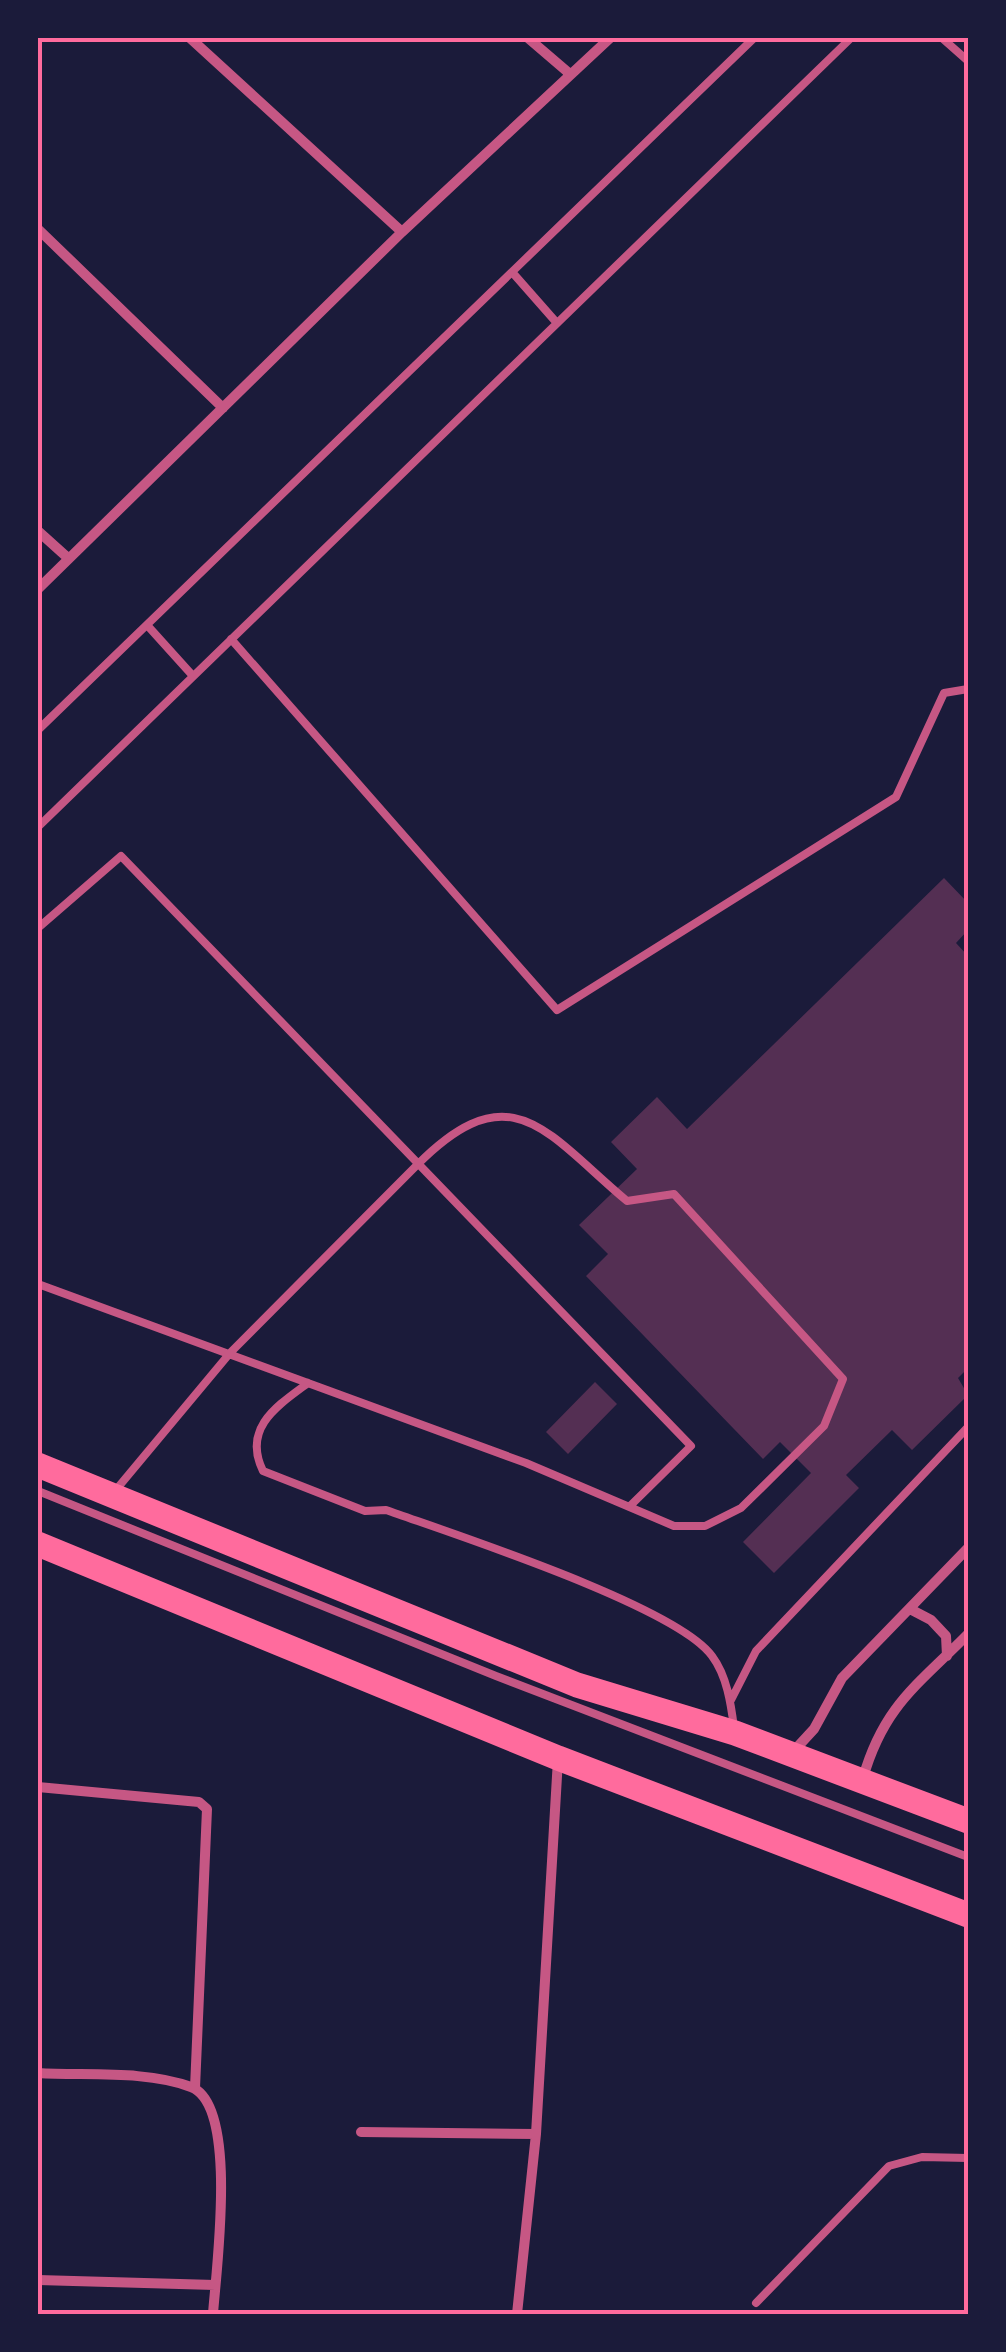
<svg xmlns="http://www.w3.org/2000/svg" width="1006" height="2352" font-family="'Noto Sans',sans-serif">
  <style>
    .building { fill: #542f53 }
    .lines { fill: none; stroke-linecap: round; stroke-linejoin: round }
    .service { stroke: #c65784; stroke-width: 8 }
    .minor { stroke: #c65784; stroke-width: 10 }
    .primary { stroke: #ff6b9d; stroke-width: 25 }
    .neatline { fill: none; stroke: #ff6b9d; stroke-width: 4 }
  </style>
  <rect width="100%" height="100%" fill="#1b1b3a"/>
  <path class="building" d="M944 878 968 903V930L956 943 968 956V1368L958 1378 968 1395 912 1450 892 1430 846 1475 859 1488 774 1573 743 1542 811 1473 780 1442 763 1459 586 1276 608 1254 579 1225 637 1169 611 1142 657 1097 687 1129Z
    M595 1382 617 1404 568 1454 546 1432Z"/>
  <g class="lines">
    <path class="service" d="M942 38 968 61
      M512 272 556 322
      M147 625 193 676
      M231 639 557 1010 896 797 944 693 968 689
      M38 730 754 38
      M38 827 851 38
      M38 928 121 856 691 1446 630 1506
      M38 1284 526 1463 674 1526H705L741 1508 824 1426 843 1379 674 1194 627 1201C547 1134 512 1070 418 1164L230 1353 115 1491
      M308 1383C277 1406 242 1428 263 1471L365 1511 386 1510C453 1534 676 1606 712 1656 727 1676 731 1704 734 1728
      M38 1491 496 1676 968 1857
      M731 1700 756 1651 968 1427
      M756 2303 889 2166 922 2157 968 2158"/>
    <path class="minor" d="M190 38 402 232
      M528 38 570 74
      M38 229 223 408
      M38 531 68 558
      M38 589 402 232 610 38
      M910 1609 931 1620 946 1636 947 1656
      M791 1754 814 1729 842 1678 968 1548
      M863 1778C884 1705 918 1685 968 1634
      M38 1787 199 1802 207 1809 195 2088
      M38 2073C85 2076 146 2070 191 2087 239 2105 216 2270 213 2314
      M361 2132 536 2134
      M38 2280 215 2285
      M517 2314 536 2134 558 1759"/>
    <path class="primary" d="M38 1465 577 1685 735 1733 968 1821
      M38 1544 558 1758 968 1915"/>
  </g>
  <rect width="1006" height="2352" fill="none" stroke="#1b1b3a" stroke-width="80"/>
  <rect x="40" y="40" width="926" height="2272" class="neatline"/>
</svg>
